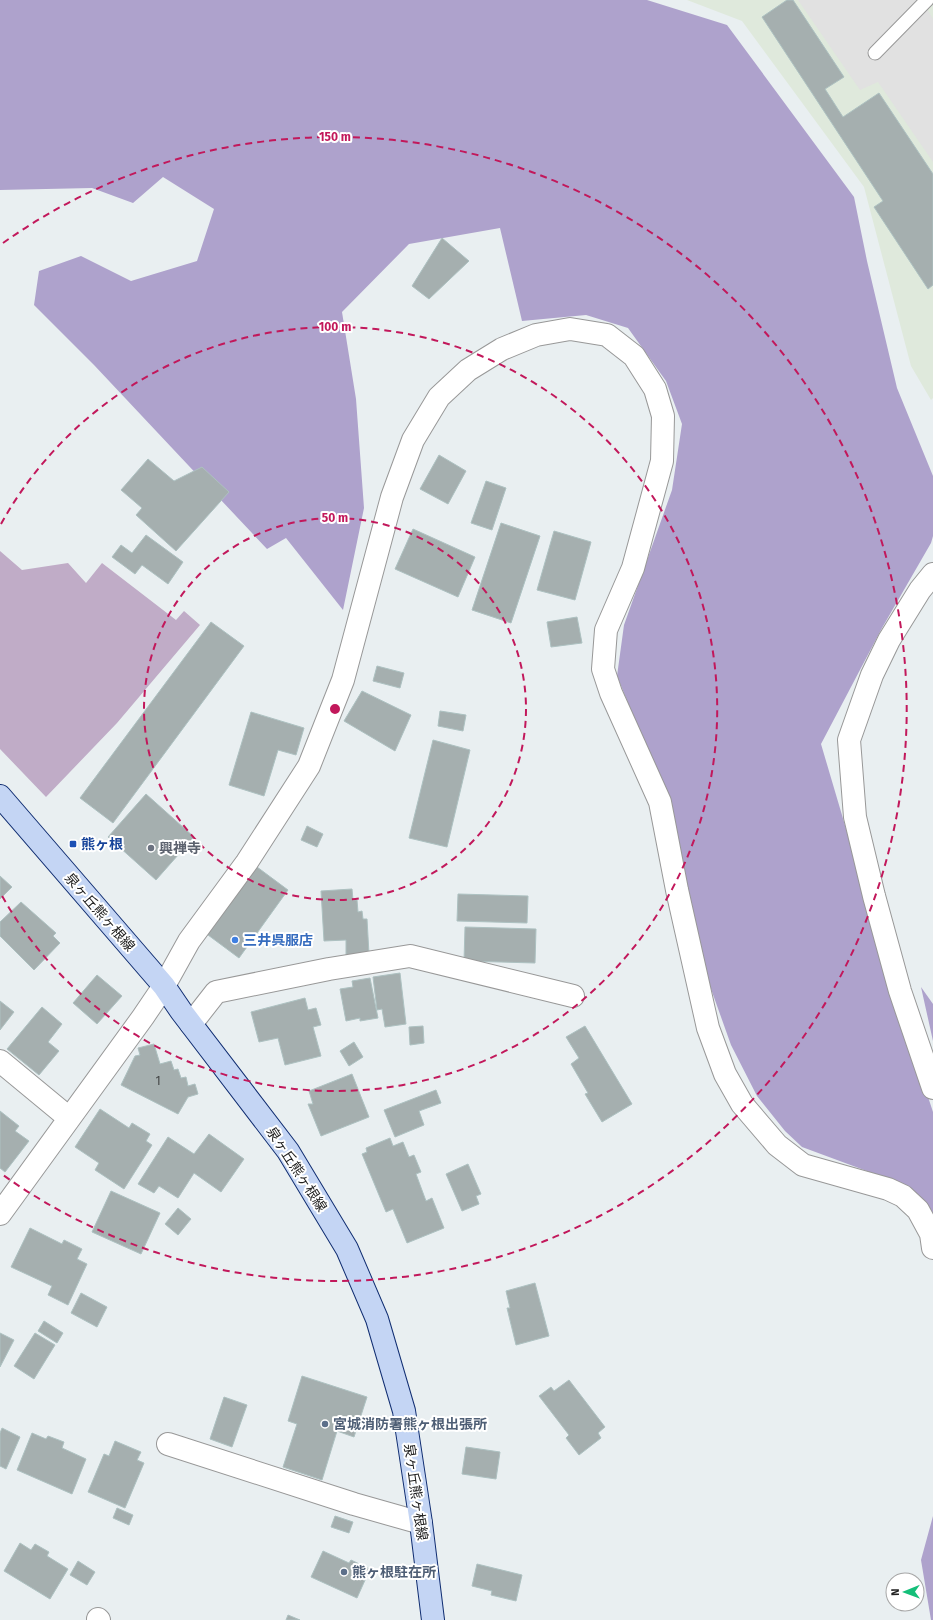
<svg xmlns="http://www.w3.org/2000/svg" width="933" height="1620" font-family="'Fira Sans','Noto Sans JP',sans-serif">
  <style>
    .industrial { fill: #dfe9dc }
    .forest { fill: #aea2cc }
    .cemetery { fill: #c0acc7 }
    .parking { fill: #e1e1e1 }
    .building { fill: #a5afaf; stroke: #adc1c1 }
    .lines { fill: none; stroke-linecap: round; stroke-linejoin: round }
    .service-casing { stroke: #989898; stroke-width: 15 }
    .minor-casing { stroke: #989898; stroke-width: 24 }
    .secondary-casing { stroke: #102d71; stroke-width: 24 }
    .service { stroke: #fff; stroke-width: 13 }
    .minor { stroke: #fff; stroke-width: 22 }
    .secondary { stroke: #c4d5f4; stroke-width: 22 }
    .ring { fill: none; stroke: #c2185b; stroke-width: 2; stroke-dasharray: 7 5 }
    .transit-dot { fill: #1a4fb4; stroke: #fff; stroke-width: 1.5 }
    .worship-dot { fill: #6b7280; stroke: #fff; stroke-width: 1.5 }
    .shop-dot { fill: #3f7fe0; stroke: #fff; stroke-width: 1.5 }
    .service-dot { fill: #5c6f8a; stroke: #fff; stroke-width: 1.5 }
    .labels { text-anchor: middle; stroke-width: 4; stroke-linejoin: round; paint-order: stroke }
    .number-label { font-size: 12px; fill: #424444 }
    .transit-label { font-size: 14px; font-weight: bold; fill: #164399; stroke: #fff; text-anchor: start }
    .worship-label { font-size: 14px; font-weight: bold; fill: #5b616d; stroke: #fff; text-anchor: start }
    .street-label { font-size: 14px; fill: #212121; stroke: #fff }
    .shop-label { font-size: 14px; font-weight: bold; fill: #366cbe; stroke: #fff; text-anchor: start }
    .service-label { font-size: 14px; font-weight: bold; fill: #4e5e75; stroke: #fff; text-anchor: start }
    .centre { fill: #c2185b; stroke: #fff; stroke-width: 2 }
    .ring-label { font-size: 12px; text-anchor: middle; font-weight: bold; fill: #c2185b; stroke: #fff; stroke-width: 4; stroke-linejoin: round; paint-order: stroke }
  </style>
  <rect width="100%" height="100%" fill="#e9eff1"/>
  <path class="industrial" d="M687 0H933V398L931 400 911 366 864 187 742 21Z"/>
  <path class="forest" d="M0 0H647L727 25 854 197 867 261 897 388 933 476V536L931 543 882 628 821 744 901 1015 933 1112V1219L891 1180 802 1147 785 1131 757 1096 731 1045 705 972 689 892 660 781 617 676 624 625 672 490 682 424 666 381 628 328 586 315 522 321 500 228 409 244 342 312 356 399 364 508 343 610 286 538 267 549 94 365 34 305 39 271 81 256 131 281 197 261 214 209 163 177 133 203 92 188 0 190Z
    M921 987 933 1004V1041Z
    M933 1516V1620H931L921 1560Z"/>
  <path class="cemetery" d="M0 551 22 570 68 563 86 583 102 563 176 620 184 611 200 625 117 723 46 797 0 749Z"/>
  <path class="parking" d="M798 0H922L933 19V162L878 82 860 90Z"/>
  <path class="building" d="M787 0H793L844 77 825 89 843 117 879 93 933 174V285L928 289 874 207 883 201 762 17Z
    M442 238 469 261 429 299 412 286Z
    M439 455 466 471 448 504 420 489Z
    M148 459 174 481 202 467 229 492 176 551 136 515 142 508 121 490Z
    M486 481 506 488 492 530 471 523Z
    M501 523 540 536 511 623 472 610Z
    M413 529 475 557 458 597 395 569Z
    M554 531 591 542 575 600 537 590Z
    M146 535 183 562 168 584 142 565 135 574 112 557 121 545 132 553Z
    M577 617 582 643 551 647 547 622Z
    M211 622 244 646 113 823 80 798Z
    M377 666 404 673 400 688 373 681Z
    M362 691 411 715 395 751 344 721Z
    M440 711 466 715 463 731 438 726Z
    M251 712 304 728 296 755 278 750 264 796 229 785Z
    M433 740 470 750 447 847 409 838Z
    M146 794 194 837 156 880 108 837Z
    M307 826 323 834 317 847 301 840Z
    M253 864 288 890 239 958 204 932Z
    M0 876 12 887 0 899Z
    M352 889 353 900H357L358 912 362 911 363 919H367L369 954 346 955V940L324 941 321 891Z
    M458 894 528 896 527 923 457 921Z
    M21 902 56 933 53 936 60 943 34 970 0 936V922Z
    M465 927 536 929 535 963 464 961Z
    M400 973 406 1024 385 1027 382 1009 377 1010 373 977Z
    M97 975 122 996 97 1024 73 1003Z
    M370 978 378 1018 360 1021V1018L346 1021 340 989 353 987 352 981Z
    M305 998 308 1010 316 1008 321 1025 313 1027 321 1056 285 1065 278 1038 259 1042 251 1012Z
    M0 1001 14 1012 0 1030Z
    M42 1007 62 1024 48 1042 59 1051 39 1075 7 1049Z
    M423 1026 424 1043 410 1045 409 1027Z
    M585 1026 632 1104 602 1122 585 1094 588 1093 571 1064 579 1058 566 1037Z
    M354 1042 363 1057 349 1066 340 1051Z
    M154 1044 160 1064 171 1061 174 1070 178 1069 181 1078 186 1077 188 1086 195 1084 198 1094 188 1097 178 1114 121 1085 135 1056 140 1055 138 1048Z
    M352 1074 369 1117 321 1136 308 1104H313L309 1091Z
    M436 1090 441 1103 419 1111 424 1125 395 1137 384 1110Z
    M100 1109 129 1128 132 1123 150 1134 146 1141 152 1145 124 1189 95 1170 99 1163 75 1147Z
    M0 1111 19 1126 15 1131 29 1141 5 1172 0 1168Z
    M209 1134 244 1159 221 1192 194 1173 178 1198 159 1186 154 1193 138 1184 168 1137 194 1154Z
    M390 1138 393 1146 403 1142 409 1157 414 1155 421 1172 416 1174 426 1201 432 1198 444 1228 407 1243 393 1209 386 1212 362 1154 367 1152 366 1148Z
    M468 1164 481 1194 476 1196 479 1204 462 1211 446 1174Z
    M111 1191 160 1213 141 1254 92 1232Z
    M178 1208 191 1219 178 1235 165 1224Z
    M30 1228 62 1244 64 1240 82 1249 77 1259 87 1264 68 1305 48 1295 52 1286 11 1267Z
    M535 1283 549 1336 516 1345 507 1308H510L506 1291Z
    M81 1293 107 1307 97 1327 71 1313Z
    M44 1321 63 1333 57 1343 38 1331Z
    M0 1333 14 1340 0 1367Z
    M35 1333 55 1345 34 1379 14 1366Z
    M302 1376 367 1397 354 1437 337 1431 322 1480 283 1467 297 1424 288 1421Z
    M569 1380 605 1427 598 1433 601 1438 579 1455 566 1438 569 1435 539 1396 551 1387 554 1391Z
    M224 1397 247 1405 232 1447 210 1439Z
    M2 1428 20 1437 6 1469 0 1466V1433Z
    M32 1433 46 1439 48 1436 64 1442 62 1448 86 1459 72 1494 17 1470Z
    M115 1441 141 1452 137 1460 144 1463 125 1508 88 1492 104 1454 109 1456Z
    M466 1447 500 1452 496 1479 462 1474Z
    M117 1508 133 1515 129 1525 113 1518Z
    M335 1516 353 1522 349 1533 331 1527Z
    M20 1543 31 1550 35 1544 49 1552 47 1556 68 1569 50 1599 4 1571Z
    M323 1551 349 1563 351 1560 370 1569 357 1598 311 1577Z
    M78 1561 95 1572 87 1585 70 1575Z
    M477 1564 522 1575 516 1601 491 1595 492 1591 472 1586Z
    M288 1615 300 1620H286Z"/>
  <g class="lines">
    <g class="service-casing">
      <path id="service" d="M875 53 927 0"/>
    </g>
    <g class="minor-casing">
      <path id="minor" d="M933 574 920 590 889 640 872 675 849 740 855 817 874 896 900 991 933 1088
        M191 1024 216 992 329 969 410 956 573 996
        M0 1061 69 1118
        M0 1214 143 1017 164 986 189 941 247 862 309 766 343 680 392 497 413 440 439 397 468 370 502 349 536 335 570 329 607 335 634 356 655 389 663 416 662 461 633 568 606 630 603 669 611 693 660 802 677 890 708 1028 725 1074 742 1104 777 1145 803 1165 888 1189 903 1196 918 1210 931 1234 933 1248
        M168 1444 354 1504 421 1523
        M98 1619 99 1620"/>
    </g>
    <g class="secondary-casing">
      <path id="secondary" d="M0 796 164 986 181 1011 288 1151 347 1249 377 1319 404 1411 421 1523 433 1620"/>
    </g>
    <use href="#service" class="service"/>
    <use href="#minor" class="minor"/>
    <use href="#secondary" class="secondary"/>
  </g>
  <g class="ring">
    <circle cx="335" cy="709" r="191"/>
    <path d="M1 524A382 382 0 1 1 1 894"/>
    <path d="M3 243A572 572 0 1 1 3 1175"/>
  </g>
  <rect class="transit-dot" x="69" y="840" width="8" height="8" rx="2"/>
  <circle class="worship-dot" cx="151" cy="848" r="4"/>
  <circle class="shop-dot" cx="235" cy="940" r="4"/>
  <g class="service-dot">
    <circle cx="325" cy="1424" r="4"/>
    <circle cx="344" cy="1572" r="4"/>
  </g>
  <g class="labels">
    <g class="number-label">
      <text x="158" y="1085">1</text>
    </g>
    <g class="transit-label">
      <text x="81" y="849">熊ヶ根</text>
    </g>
    <g class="worship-label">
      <text x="159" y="853">興禅寺</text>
    </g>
    <g class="street-label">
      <text transform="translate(100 912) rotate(49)" y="5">泉ヶ丘熊ヶ根線</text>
      <text transform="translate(297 1169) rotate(57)" y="5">泉ヶ丘熊ヶ根線</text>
      <text transform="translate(416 1492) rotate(82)" y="5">泉ヶ丘熊ヶ根線</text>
    </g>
    <g class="shop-label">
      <text x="243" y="945">三井呉服店</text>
    </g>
    <g class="service-label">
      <text x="333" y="1429">宮城消防署熊ヶ根出張所</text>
      <text x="352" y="1577">熊ヶ根駐在所</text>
    </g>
  </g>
  <circle cx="335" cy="709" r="6" class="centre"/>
  <g class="ring-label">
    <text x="335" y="141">150 m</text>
    <text x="335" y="331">100 m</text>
    <text x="335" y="522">50 m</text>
  </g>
  <g transform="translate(905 1592) rotate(269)"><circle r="19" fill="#ffffff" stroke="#a6a6a6"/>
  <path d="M0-3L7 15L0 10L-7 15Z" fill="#14bf79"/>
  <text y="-6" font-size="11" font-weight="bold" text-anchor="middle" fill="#212121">N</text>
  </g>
</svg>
